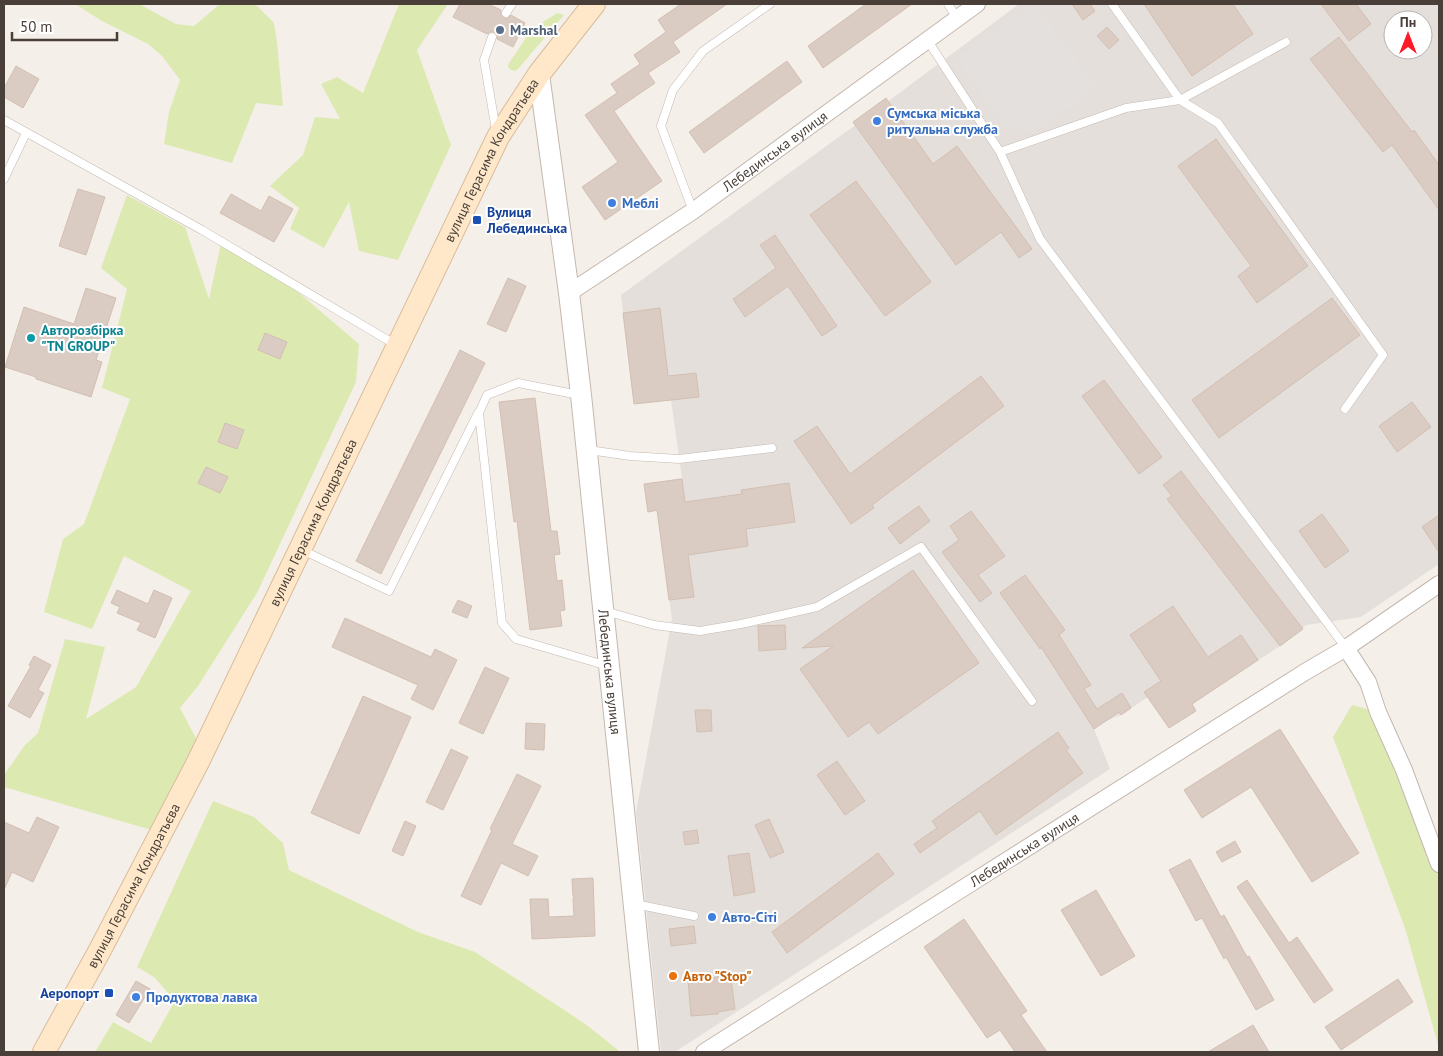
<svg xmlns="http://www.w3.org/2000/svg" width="1443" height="1056" font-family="'PT Sans',sans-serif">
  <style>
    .industrial { fill: #e5dfdb; fill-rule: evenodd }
    .green { fill: #dceab2 }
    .parking { fill: #e4e0de }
    .building { fill: #daccc2; stroke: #d2bfb2 }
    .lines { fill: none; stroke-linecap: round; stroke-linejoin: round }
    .service-casing { stroke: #c4b8af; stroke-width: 9 }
    .minor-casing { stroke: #c4b8af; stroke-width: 18 }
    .tertiary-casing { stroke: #c4b8af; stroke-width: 22 }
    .secondary-casing { stroke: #d9bc9b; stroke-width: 24 }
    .service { stroke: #fff; stroke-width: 8 }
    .minor { stroke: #fff; stroke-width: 16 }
    .tertiary { stroke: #fff; stroke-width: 20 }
    .secondary { stroke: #ffe8ca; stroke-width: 22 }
    .service-dot { fill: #5c6f8a; stroke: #fff; stroke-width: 2 }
    .shop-dot { fill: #3f7fe0; stroke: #fff; stroke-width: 2 }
    .transit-dot { fill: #1a4fb4; stroke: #fff; stroke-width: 2 }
    .culture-dot { fill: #0f9aa8; stroke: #fff; stroke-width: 2 }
    .food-dot { fill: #e8710a; stroke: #fff; stroke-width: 2 }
    .labels { text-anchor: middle; stroke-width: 4; stroke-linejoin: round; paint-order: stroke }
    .service-label { font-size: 14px; font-weight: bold; fill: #4e5e75; stroke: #fff; text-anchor: start }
    .shop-label { font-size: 14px; font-weight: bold; fill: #366cbe; stroke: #fff; text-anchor: start }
    .street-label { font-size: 14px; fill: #493f38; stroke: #fff }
    .transit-label { font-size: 14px; font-weight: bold; fill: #164399; stroke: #fff; text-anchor: start }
    .culture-label { font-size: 14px; font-weight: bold; fill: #0d838f; stroke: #fff; text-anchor: start }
    .food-label { font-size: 14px; font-weight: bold; fill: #c56008; stroke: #fff; text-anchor: start }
  </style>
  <rect width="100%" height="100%" fill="#f5efea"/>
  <path class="industrial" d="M1019 4H1439V564L1361 617 1306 625 1280 646 1192 704 1196 711 1169 728 1148 697 1121 715 1106 721 1094 729 1110 769 675 1052H661L636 812 672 619 657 511 648 512 644 484 682 478 671 400 634 404 621 295 898 94ZM1393 20H1423V50H1393Z"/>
  <path class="green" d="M75 4H139L176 24 194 26 220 4H255L274 23 277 42 283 106 256 103 232 163 164 144 169 112 180 80 162 56 148 44 102 21Z
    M399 4H448L417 50 451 145 398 260 359 251 349 202 324 248 290 229 299 208 270 186 303 155 315 117 340 119 321 84 337 77 363 93Z
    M557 13 564 15 518 69 515 71 511 70 508 67 509 63 532 29Z
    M127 195 185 227 209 299 222 239 272 270 359 344 356 382 257 593 198 686 180 708 198 742 155 831 4 787V775L25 745 38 733 65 639 105 647 86 719 136 687 191 591 124 556 92 629 44 612 63 539 84 524 130 399 102 388 127 289 101 268Z
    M1352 705 1378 712 1439 864V1048L1405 928 1333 737Z
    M213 801 254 817 283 843 289 870 418 932 475 952 563 1009 588 1026 618 1050V1052H95L113 1022 151 1043 175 1001 154 977 137 967Z"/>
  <path class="parking" d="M1033 4H1035L1097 88 1033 132 1005 127 956 58Z"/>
  <path class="building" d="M460 4H488L501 10V15L503 18H508L511 15 525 23 513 47 497 39V35L494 32H490L487 34 453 17Z
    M681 4H727L673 42 680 52 648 73 655 83 614 111 662 181 605 220 582 187 618 162 585 115 617 93 611 84 640 64 634 55 666 32 658 20Z
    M866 4H912L823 68 808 46Z
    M1072 4H1090L1095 11 1083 20Z
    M1144 4H1233L1253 34 1192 76Z
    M1321 4H1356L1371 24 1349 41Z
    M1107 27 1119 40 1109 49 1097 36Z
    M1339 37 1412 132 1414 130 1439 165V210L1392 145 1383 152 1310 59Z
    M787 61 802 82 704 153 689 132Z
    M16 66 39 79 23 108 4 97V88Z
    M886 98 933 164 957 146 1032 249 1019 258 1001 232 956 265 853 122Z
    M1216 139 1308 266 1257 303 1238 276 1251 266 1178 166Z
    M856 181 931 282 885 316 810 215Z
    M78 189 105 197 86 255 59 246Z
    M231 194 261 211 269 196 293 209 274 242 220 213Z
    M775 235 837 326 822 336 788 286 745 317 733 299 776 268 760 245Z
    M508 278 526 286 506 332 487 324Z
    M86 288 116 298 96 360 102 362 91 397 36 379V377L5 367 24 307 74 324Z
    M1332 298 1360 335 1219 438 1192 400Z
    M660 308 668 376 696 373 699 397 634 404 623 313Z
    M265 333 287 342 280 359 258 350Z
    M460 350 485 363 381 574 356 561Z
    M981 376 1004 406 872 505 874 508 851 524 794 441 817 426 850 474Z
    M1104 380 1162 457 1139 474 1082 396Z
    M535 398 551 531H557L560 554 554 555 557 581 562 580 565 610 560 611 562 626 530 630 517 521 514 522 499 402Z
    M1412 402 1431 427 1397 452 1379 426Z
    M225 423 244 430 237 449 218 442Z
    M206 467 228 477 220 493 198 483Z
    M1181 471 1303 629 1280 646 1167 499 1172 496 1163 485Z
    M682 479 685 502 742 494 741 490 789 483 795 522 746 529 748 546 688 555 694 597 669 600 657 510 648 512 644 484Z
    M919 506 930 521 900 544 888 528Z
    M971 511 1005 556 978 575 992 593 980 602 942 552 959 540 950 526Z
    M1322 514 1349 551 1325 568 1299 531Z
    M1439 515V552L1422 527Z
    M913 570 979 663 878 734 869 722 848 737 800 669 833 646 802 648Z
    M1025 575 1065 630 1059 635 1091 685 1084 689 1097 709 1122 693 1131 708 1121 715 1119 712 1094 729 1041 647 1040 649 1000 593Z
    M117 590 148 604 154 590 172 598 155 638 137 630 141 623 117 613 120 607 111 603Z
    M458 600 472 606 467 618 452 612Z
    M1173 606 1208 657 1241 635 1258 660 1192 704 1196 711 1169 728 1144 692 1161 681 1130 635Z
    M345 618 431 657 435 649 457 660 433 710 411 699 418 685 332 647Z
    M785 625 786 649 759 651 758 626Z
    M34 656 51 665 38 690 44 693 30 718 8 706 31 666 29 665Z
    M485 667 509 678 483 734 459 723Z
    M363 696 411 717 359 834 311 813Z
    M695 710H711L712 731 697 732Z
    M526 723 545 724 544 750 525 749Z
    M1280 729 1359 853 1312 882 1251 787 1202 818 1184 790Z
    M1058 732 1069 748 1066 750 1083 773 996 835 980 811 920 853 914 844 937 828 932 821Z
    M451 749 468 757 443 810 426 802Z
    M837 761 865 801 845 815 817 775Z
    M517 774 541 786 512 844 538 856 528 876 501 863 481 905 461 896 492 830 490 829Z
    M37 817 59 827 33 882 12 872 4 890V822L29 833Z
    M769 819 784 852 770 858 755 825Z
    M405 821 416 826 403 856 392 851Z
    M697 830 699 843 685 845 683 832Z
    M1235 841 1241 852 1222 862 1216 852Z
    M749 853 755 892 734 896 728 856Z
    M878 853 894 874 787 953 772 932Z
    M1190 859 1221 917 1224 915 1247 957 1249 956 1274 1000 1256 1010 1226 957 1224 959 1202 918 1196 921 1169 870Z
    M593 878 595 936 532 939 530 899H548L549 917 574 916 573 898H575L573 896 572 879Z
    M1247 880 1289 943 1297 937 1333 990 1314 1003 1237 887Z
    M1096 890 1135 956 1101 976 1061 910Z
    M964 919 1027 1011 1021 1015 1047 1052H1015L1000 1030 987 1038 924 947Z
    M694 926 696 943 671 946 669 929Z
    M730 971 735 1009 718 1012V1014L691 1016 688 980 718 977 717 973Z
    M1398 979 1413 1002 1341 1050 1325 1027Z
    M136 981 150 989 129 1023 116 1015Z
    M1253 1025 1269 1052H1208Z"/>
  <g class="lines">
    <g class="service-casing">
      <path id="service" d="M948 4 957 18
        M1112 4 1180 100 1218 123 1383 355 1345 409
        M506 13 512 4
        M492 37 484 60 496 130
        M928 41 1000 152 1040 239 1346 648
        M4 120 202 230 396 345
        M1000 152 1126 108 1180 100 1286 42
        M4 179 26 133
        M693 211 661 126 673 90 703 51 770 4
        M579 395 518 383 487 395 479 413 502 623 516 639 608 666
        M589 450 630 456 679 459 772 448
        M302 550 389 591 478 413
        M605 611 654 625 700 631 741 624 817 607 921 547 1032 701
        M635 904 694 916"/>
    </g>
    <g class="minor-casing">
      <g id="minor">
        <path id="s1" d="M569 293 693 211 977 4"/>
        <path d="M1346 648 1368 682 1378 712 1404 770 1439 864"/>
        <path id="s2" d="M704 1052 1305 672 1346 648 1439 584"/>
      </g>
    </g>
    <g class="tertiary-casing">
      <g id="tertiary">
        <path id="s3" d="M539 74 569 293 581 395 649 1052"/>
      </g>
    </g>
    <g class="secondary-casing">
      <g id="secondary">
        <path id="s4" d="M44 1052 100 950 198 762 498 137 539 74 594 4"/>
      </g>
    </g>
    <use href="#service" class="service"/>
    <use href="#minor" class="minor"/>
    <use href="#tertiary" class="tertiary"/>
    <use href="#secondary" class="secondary"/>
  </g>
  <circle class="service-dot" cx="500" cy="30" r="5"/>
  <g class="shop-dot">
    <circle cx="877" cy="121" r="5"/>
    <circle cx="612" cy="203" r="5"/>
    <circle cx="712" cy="917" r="5"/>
    <circle cx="136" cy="997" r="5"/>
  </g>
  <g class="transit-dot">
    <rect x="472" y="215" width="10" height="10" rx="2.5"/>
    <rect x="104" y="988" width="10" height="10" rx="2.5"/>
  </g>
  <circle class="culture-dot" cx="31" cy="338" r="5"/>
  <circle class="food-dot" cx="673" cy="976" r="5"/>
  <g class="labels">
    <g class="service-label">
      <text x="510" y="35">Marshal</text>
    </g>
    <g class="shop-label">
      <text x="887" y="118">Сумська міська<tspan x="887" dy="16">ритуальна служба</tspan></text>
      <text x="622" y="208">Меблі</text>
      <text x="722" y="922">Авто-Сіті</text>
      <text x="146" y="1002">Продуктова лавка</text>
    </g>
    <g class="street-label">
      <text dy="5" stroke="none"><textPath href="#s1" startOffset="250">Лебединська вулиця</textPath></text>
      <text dy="5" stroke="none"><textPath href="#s4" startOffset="998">вулиця Герасима Кондратьєва</textPath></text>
      <text dy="5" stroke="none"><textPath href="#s4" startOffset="594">вулиця Герасима Кондратьєва</textPath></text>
      <text dy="5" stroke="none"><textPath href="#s3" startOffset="602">Лебединська вулиця</textPath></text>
      <text dy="5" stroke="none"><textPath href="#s2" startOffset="379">Лебединська вулиця</textPath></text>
      <text dy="5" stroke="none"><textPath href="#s4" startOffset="189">вулиця Герасима Кондратьєва</textPath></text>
    </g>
    <g class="transit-label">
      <text x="487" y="217">Вулиця<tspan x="487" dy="16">Лебединська</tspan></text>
      <text x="99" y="998" text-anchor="end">Аеропорт</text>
    </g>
    <g class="culture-label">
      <text x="41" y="335">Авторозбірка<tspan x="41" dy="16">"TN GROUP"</tspan></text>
    </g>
    <g class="food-label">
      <text x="683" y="981">Авто "Stop"</text>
    </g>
  </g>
  <rect width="1443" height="1056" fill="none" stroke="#493f38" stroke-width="10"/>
  <g transform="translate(1408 35)"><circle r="24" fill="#ffffff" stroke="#b6b2af"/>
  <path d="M0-4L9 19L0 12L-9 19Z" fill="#fd1925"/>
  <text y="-8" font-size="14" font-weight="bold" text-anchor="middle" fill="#493f38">Пн</text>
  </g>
  <path d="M12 32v8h105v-8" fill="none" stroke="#493f38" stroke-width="2.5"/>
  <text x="20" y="32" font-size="15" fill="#493f38" stroke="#ffffff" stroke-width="4" paint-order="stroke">50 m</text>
</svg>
